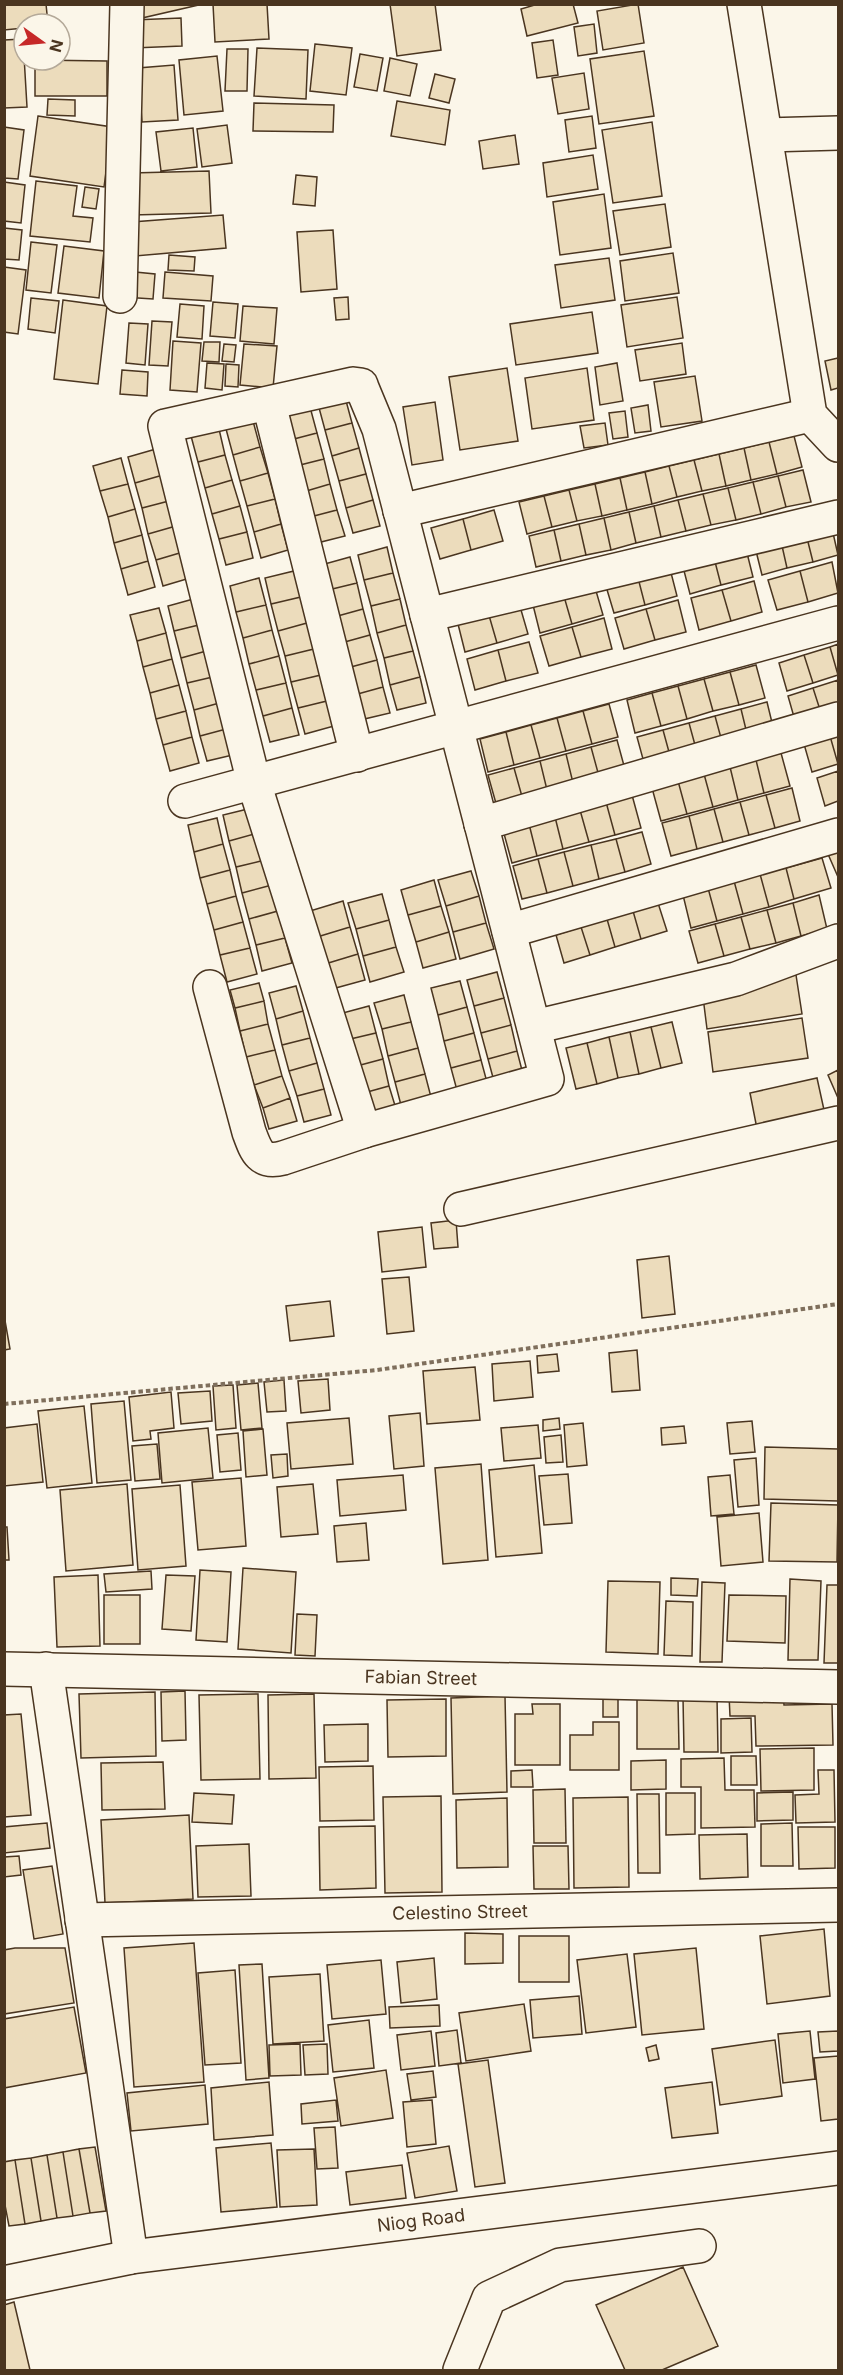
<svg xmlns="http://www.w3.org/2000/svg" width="843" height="2375" font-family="Inter,sans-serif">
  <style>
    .building { fill: #ecdcbc; stroke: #4a3520; stroke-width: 1.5 }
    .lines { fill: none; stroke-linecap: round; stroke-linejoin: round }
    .minor-casing { stroke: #4a3520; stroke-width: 36 }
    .path { stroke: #7f6f5c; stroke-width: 4; stroke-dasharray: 4.5 3; stroke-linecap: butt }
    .minor { stroke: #fbf6e9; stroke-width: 33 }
    .labels { text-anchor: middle; stroke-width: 4.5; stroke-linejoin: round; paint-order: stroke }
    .street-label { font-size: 18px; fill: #4a3520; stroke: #fbf6e9 }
  </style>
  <rect width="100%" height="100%" fill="#fbf6e9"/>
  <path class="building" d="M4 4H46L48 24H24V28L4 30Z
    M139 4H203L142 18Z
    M213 4H267L269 39 215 42Z
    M390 4H435L441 50 397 56Z
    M538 4H573L578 23 527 36 521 9Z
    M638 4 644 43 603 50 597 11Z
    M181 18 182 46 133 48V20Z
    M594 24 597 53 578 56 574 27Z
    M23 39 27 107 4 108V40Z
    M553 40 558 75 537 78 532 43Z
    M315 44 352 48 346 95 310 91Z
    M257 48 308 50 306 99 254 96Z
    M227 49H248L247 91H225Z
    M644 51 654 116 599 124 590 59Z
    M360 54 383 58 377 91 354 87Z
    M217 56 223 111 184 115 179 60Z
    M390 58 417 64 410 96 384 91Z
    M35 60 107 61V96H35Z
    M174 65 178 120 142 122 138 68Z
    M584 73 589 109 558 114 552 78Z
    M435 74 455 79 449 103 429 98Z
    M48 99 75 100V116L47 115Z
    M397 101 450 110 445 145 391 136Z
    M254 103 334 105 333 132 253 131Z
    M38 116 112 127 104 187 30 176Z
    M592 116 596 148 569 152 565 120Z
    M652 122 662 196 613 203 602 130Z
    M227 125 232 163 202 167 197 129Z
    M4 127 24 130 18 179 4 178Z
    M193 128 197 167 161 171 156 132Z
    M515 135 519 164 483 169 479 141Z
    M593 155 598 189 547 197 543 163Z
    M209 171 211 213 132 215 131 173Z
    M296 175 317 177 315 206 293 204Z
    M36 181 77 186 73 216 93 218 90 242 30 236Z
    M4 182 25 185 21 223 4 221Z
    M85 187 99 189 96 209 82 207Z
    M604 194 611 248 560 255 553 202Z
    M665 204 671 247 620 255 613 211Z
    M223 215 226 248 135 256 132 222Z
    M4 228 22 230 19 260 4 259Z
    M333 230 337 289 301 292 297 232Z
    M31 242 57 245 51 293 26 290Z
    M64 246 104 251 99 298 58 293Z
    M673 253 679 293 625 301 620 261Z
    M169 255 195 257 194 271 168 270Z
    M609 258 615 300 561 308 555 265Z
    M4 267 26 270 18 334 4 332Z
    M125 271 155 274 153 299 123 297Z
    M165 272 213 276 211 301 163 298Z
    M348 297 349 319 336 320 334 298Z
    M677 297 683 338 627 347 621 305Z
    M31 298 59 301 55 333 28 329Z
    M63 300 107 306 98 384 54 379Z
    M213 302 238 304 235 338 210 336Z
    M180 304 204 306 202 339 177 337Z
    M243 306 277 308 274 344 240 341Z
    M592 312 598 353 516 365 510 324Z
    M152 321 172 322 168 366 149 365Z
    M129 323 148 324 145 365 126 363Z
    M173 341 201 343 197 392 170 390Z
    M204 342H220L219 362 202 361Z
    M682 343 686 374 640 381 635 350Z
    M224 344 236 345 234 362 222 361Z
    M244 344 277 346 273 388 240 385Z
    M838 358V388L831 390 825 361Z
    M207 363 224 364 222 390 205 388Z
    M617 363 623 401 600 405 595 367Z
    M226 364 239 365 238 387 225 386Z
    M507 368 518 441 460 450 449 377Z
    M587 368 594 420 532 429 525 378Z
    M122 370 148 372 147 396 120 394Z
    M695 376 702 421 661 427 654 382Z
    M345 397 352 423 325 430 318 404Z
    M435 402 443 460 412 465 403 407Z
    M648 405 651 431 635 433 631 408Z
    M310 407 317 433 290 440 282 414Z
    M625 411 628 437 613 439 609 413Z
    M253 421 260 447 233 455 226 429Z
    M352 423 359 448 332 456 325 430Z
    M605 423 608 445 584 448 580 426Z
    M219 429 225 455 198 462 191 436Z
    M317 433 324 459 296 466 290 440Z
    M794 436 802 467 777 474 769 442Z
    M769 442 777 474 751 480 744 448Z
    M260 447 268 473 240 481 233 455Z
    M359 448 366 474 339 481 332 456Z
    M744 448 751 480 726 486 719 454Z
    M156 449 163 475 135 483 128 457Z
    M719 454 726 486 702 491 694 460Z
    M225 455 232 480 205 488 198 462Z
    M121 458 128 484 100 491 93 466Z
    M324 459 330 484 303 492 296 466Z
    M694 460 702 491 677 497 669 466Z
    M669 466 677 497 652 504 645 472Z
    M803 470 811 502 786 507 778 476Z
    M645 472 652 504 627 510 620 478Z
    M268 473 275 499 247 506 240 481Z
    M366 474 373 500 346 508 339 481Z
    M163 475 169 501 142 508 135 483Z
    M778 476 786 507 761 514 753 482Z
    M620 478 627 510 602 516 595 484Z
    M232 480 240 506 212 514 205 488Z
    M753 482 761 514 736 520 728 488Z
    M128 484 135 509 108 517 100 491Z
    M330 484 337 510 310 517 303 492Z
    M595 484 602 516 577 521 569 490Z
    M728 488 736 520 711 525 703 494Z
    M569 490 577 521 552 527 544 496Z
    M703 494 711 525 686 531 678 500Z
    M544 496 552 527 527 534 519 502Z
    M275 499 281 524 254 532 247 506Z
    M373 500 380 526 353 533 346 508Z
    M678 500 686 531 661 537 654 506Z
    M169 501 176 526 148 534 142 508Z
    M240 506 247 532 219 539 212 514Z
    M654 506 661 537 636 543 629 512Z
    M135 509 142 535 114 543 108 517Z
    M337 510 345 536 317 543 310 517Z
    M494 510 503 541 471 550 463 519Z
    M629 512 636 543 611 550 604 518Z
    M604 518 611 550 586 555 579 524Z
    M463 519 471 550 440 559 431 528Z
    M281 524 288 550 261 558 254 532Z
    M579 524 586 555 561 561 554 530Z
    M831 524 838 555 813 562 805 530Z
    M176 526 183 552 156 560 148 534Z
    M554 530 561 561 536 567 529 536Z
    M805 530 813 562 787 568 780 537Z
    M247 532 253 558 226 565 219 539Z
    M142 535 148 561 121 569 114 543Z
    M780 537 787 568 762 575 754 543Z
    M745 545 753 577 721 585 713 554Z
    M387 547 393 573 364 580 358 555Z
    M183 552 190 578 163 586 156 560Z
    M713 554 721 585 690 594 682 563Z
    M350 557 357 583 328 590 321 565Z
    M148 561 155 587 128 595 121 569Z
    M832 562 838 593 808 602 800 571Z
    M669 565 677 596 645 605 637 574Z
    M294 571 301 597 271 604 265 578Z
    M800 571 808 602 777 610 768 580Z
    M393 573 400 599 371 606 364 580Z
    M637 574 645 605 614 613 605 583Z
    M259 578 266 605 236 612 230 586Z
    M754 581 762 612 731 621 722 590Z
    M357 583 363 609 334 617 328 590Z
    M594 584 603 615 572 624 563 593Z
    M722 590 731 621 699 630 691 598Z
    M563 593 572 624 540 633 532 601Z
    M301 597 307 623 278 631 271 604Z
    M197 598 203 624 174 631 168 606Z
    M400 599 406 625 377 633 371 606Z
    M678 600 686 632 655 640 646 609Z
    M519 603 528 634 497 643 488 612Z
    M266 605 272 630 243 638 236 612Z
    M159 608 166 633 137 641 130 615Z
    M363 609 370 635 341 643 334 617Z
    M646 609 655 640 624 649 615 618Z
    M488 612 497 643 465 652 457 620Z
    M604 618 612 649 581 657 572 627Z
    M307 623 314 649 285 656 278 631Z
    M203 624 210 650 181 658 174 631Z
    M406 625 413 651 384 658 377 633Z
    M572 627 581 657 549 666 540 636Z
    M272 630 279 656 249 664 243 638Z
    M166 633 172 659 143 667 137 641Z
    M370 635 377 660 347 668 341 643Z
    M529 642 538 673 506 681 498 650Z
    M838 644V675L830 647Z
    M830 647 838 675 813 683 804 655Z
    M314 649 321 675 291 682 285 656Z
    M210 650 217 676 187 683 181 658Z
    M498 650 506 681 475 690 467 659Z
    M413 651 420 677 390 685 384 658Z
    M804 655 813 683 787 691 779 663Z
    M279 656 286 683 256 690 249 664Z
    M172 659 179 685 150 693 143 667Z
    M377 660 383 687 354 695 347 668Z
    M756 665 765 698 739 705 730 672Z
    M730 672 739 705 713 711 704 679Z
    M321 675 327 701 298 708 291 682Z
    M217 676 223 702 194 710 187 683Z
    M420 677 426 703 397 710 390 685Z
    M704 679 713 711 687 719 678 686Z
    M838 680V711L822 716 813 688Z
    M286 683 292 708 263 716 256 690Z
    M179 685 186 711 156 719 150 693Z
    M678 686 687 719 661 726 652 693Z
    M383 687 390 713 360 720 354 695Z
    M813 688 822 716 796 724 788 696Z
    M652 693 661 726 635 733 627 700Z
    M327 701 334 726 305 734 298 708Z
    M223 702 230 728 200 736 194 710Z
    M767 702 775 735 749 742 741 709Z
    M609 704 618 737 592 744 583 711Z
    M292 708 299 735 270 742 263 716Z
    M741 709 749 742 724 749 715 716Z
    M186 711 192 737 163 745 156 719Z
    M583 711 592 744 566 751 557 718Z
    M715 716 724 749 698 756 689 723Z
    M557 718 566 751 540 758 531 725Z
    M689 723 698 756 672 763 663 730Z
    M531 725 540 758 514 765 506 732Z
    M230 728 237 754 207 761 200 736Z
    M663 730 672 763 646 770 637 737Z
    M506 732 514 765 488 772 480 739Z
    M838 734V764L830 736Z
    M830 736 838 764 812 772 804 744Z
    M192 737 199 763 170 771 163 745Z
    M617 740 626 773 600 780 591 747Z
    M591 747 600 780 574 787 566 754Z
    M781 753 790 786 764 793 756 760Z
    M566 754 574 787 548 794 540 761Z
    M756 760 764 793 738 800 730 767Z
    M540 761 548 794 523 800 514 768Z
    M730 767 738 800 713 807 704 774Z
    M514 768 523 800 497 807 488 775Z
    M838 771V801L825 806 817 778Z
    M704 774 713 807 687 814 678 781Z
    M678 781 687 814 661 821 652 788Z
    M792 788 800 821 775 828 766 795Z
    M632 795 641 828 615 835 606 802Z
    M766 795 775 828 749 835 740 802Z
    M606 802 615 835 589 842 580 810Z
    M740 802 749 835 723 842 714 809Z
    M252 808 258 833 229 841 223 815Z
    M714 809 723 842 697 849 689 816Z
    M580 810 589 842 563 849 555 817Z
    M689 816 697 849 671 856 662 823Z
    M555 817 563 849 537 856 529 824Z
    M217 818 223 844 194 852 188 825Z
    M529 824 537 856 512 863 503 830Z
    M642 832 651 864 625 872 616 839Z
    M258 833 265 860 236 867 229 841Z
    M616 839 625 872 599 879 591 845Z
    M223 844 230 870 200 878 194 852Z
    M591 845 599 879 573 886 564 852Z
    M838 849V877L828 854Z
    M564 852 573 886 547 893 538 859Z
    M822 858 831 888 794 899 786 868Z
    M538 859 547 893 522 899 513 866Z
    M265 860 272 885 242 893 236 867Z
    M786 868 794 899 769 907 760 874Z
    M230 870 236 896 207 904 200 878Z
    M471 871 479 896 446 906 438 880Z
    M760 874 769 907 743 914 734 881Z
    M434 880 441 906 408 915 401 890Z
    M734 881 743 914 717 921 708 888Z
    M272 885 278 911 249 919 242 893Z
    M708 888 717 921 691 928 683 895Z
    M382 894 389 920 356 929 348 903Z
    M819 895 827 929 801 936 793 903Z
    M236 896 243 922 214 930 207 904Z
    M479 896 486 923 453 932 446 906Z
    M343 901 350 927 317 937 310 911Z
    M658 903 667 931 641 939 633 911Z
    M793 903 801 936 776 943 767 910Z
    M441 906 449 932 416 942 408 915Z
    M767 910 776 943 750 949 741 917Z
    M278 911 285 938 256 945 249 919Z
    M633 911 641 939 615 947 607 919Z
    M741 917 750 949 724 956 715 924Z
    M607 919 615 947 590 955 581 927Z
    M389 920 396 947 363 956 356 929Z
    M243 922 250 948 220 955 214 930Z
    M486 923 494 949 460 959 453 932Z
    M715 924 724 956 698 963 689 931Z
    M350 927 358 954 325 964 317 937Z
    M581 927 590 955 564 963 556 935Z
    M449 932 456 959 423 968 416 942Z
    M285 938 292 963 262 971 256 945Z
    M396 947 404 972 370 982 363 956Z
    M250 948 257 974 227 982 220 955Z
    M358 954 365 980 332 989 325 964Z
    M497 972 504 998 474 1006 467 980Z
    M796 975 802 1014 707 1029 702 989Z
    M460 981 467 1007 438 1015 431 988Z
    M259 983 264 1001 235 1008 230 990Z
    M296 986 303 1011 276 1019 269 993Z
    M404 995 411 1022 382 1029 374 1003Z
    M504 998 511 1025 481 1033 474 1006Z
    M264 1001 268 1024 240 1031 235 1008Z
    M369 1006 376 1033 346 1040 339 1014Z
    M467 1007 474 1033 444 1041 438 1015Z
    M303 1011 310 1038 282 1045 276 1019Z
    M802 1018 808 1058 713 1072 708 1032Z
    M411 1022 418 1048 388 1056 382 1029Z
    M672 1022 682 1063 661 1068 651 1027Z
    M268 1024 275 1050 246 1057 240 1031Z
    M511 1025 517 1051 488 1059 481 1033Z
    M651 1027 661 1068 639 1074 630 1032Z
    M630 1032 639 1074 618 1078 609 1037Z
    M376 1033 383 1059 353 1067 346 1040Z
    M474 1033 481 1060 451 1068 444 1041Z
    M609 1037 618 1078 597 1084 587 1043Z
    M310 1038 317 1063 289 1071 282 1045Z
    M587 1043 597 1084 576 1089 566 1048Z
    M418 1048 425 1074 395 1082 388 1056Z
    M275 1050 282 1076 254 1085 246 1057Z
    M517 1051 524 1078 495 1085 488 1059Z
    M383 1059 389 1086 360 1094 353 1067Z
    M481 1060 488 1086 458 1094 451 1068Z
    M317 1063 324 1089 297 1096 289 1071Z
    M838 1070V1098L828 1075Z
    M425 1074 432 1101 402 1109 395 1082Z
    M282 1076 290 1098 263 1108 254 1085Z
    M817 1078 826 1119 758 1134 750 1093Z
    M389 1086 397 1112 367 1120 360 1094Z
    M324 1089 331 1115 304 1122 297 1096Z
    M290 1098 297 1121 269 1129 263 1108Z
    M456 1220 458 1247 434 1249 431 1223Z
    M422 1227 426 1267 382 1272 378 1232Z
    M669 1256 675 1314 642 1318 637 1260Z
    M409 1277 414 1331 387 1334 382 1279Z
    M330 1301 334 1336 290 1341 286 1306Z
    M4 1315 10 1349 4 1350Z
    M637 1350 640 1390 612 1392 609 1353Z
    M557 1354 559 1371 538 1373 537 1356Z
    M530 1361 533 1397 494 1401 492 1364Z
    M475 1367 480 1420 427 1424 423 1371Z
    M328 1379 330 1410 301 1413 298 1381Z
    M284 1380 286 1411 267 1412 264 1382Z
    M258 1383 262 1428 241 1430 237 1385Z
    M233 1385 236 1428 216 1430 213 1386Z
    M210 1391 212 1421 181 1424 178 1393Z
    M171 1392 174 1428 150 1431 151 1439 133 1441 129 1397Z
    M124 1401 131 1480 97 1483 91 1404Z
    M84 1406 92 1483 47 1488 38 1411Z
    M420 1413 424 1466 394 1469 389 1416Z
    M349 1418 353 1464 291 1469 287 1423Z
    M559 1418 560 1429 543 1431V1420Z
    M752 1421 755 1452 730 1454 727 1423Z
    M583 1423 587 1465 567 1467 564 1425Z
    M37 1424 43 1482 4 1486V1428Z
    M538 1425 541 1458 504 1461 501 1428Z
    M684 1426 686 1443 662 1445 661 1428Z
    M208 1428 213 1478 162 1483 158 1433Z
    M263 1429 267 1475 246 1477 243 1431Z
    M238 1433 241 1470 220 1472 217 1435Z
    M561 1435 563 1462 546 1463 544 1437Z
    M157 1444 160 1479 135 1481 132 1446Z
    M765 1447 838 1449V1501L764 1499Z
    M287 1454 288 1476 273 1478 271 1455Z
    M756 1458 759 1505 738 1507 734 1460Z
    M481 1464 488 1560 443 1564 435 1468Z
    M534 1465 542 1553 496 1557 489 1470Z
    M568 1474 572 1523 544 1525 539 1476Z
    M403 1475 406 1510 340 1516 337 1480Z
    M730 1475 734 1514 711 1516 708 1477Z
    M241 1478 246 1546 198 1550 192 1482Z
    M127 1484 133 1565 66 1571 60 1490Z
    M313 1484 318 1534 281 1537 277 1487Z
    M180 1485 186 1566 138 1570 132 1489Z
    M771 1503 838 1505 837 1562 769 1561Z
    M759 1513 763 1562 721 1566 717 1517Z
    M366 1523 369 1560 337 1562 334 1526Z
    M4 1527H7L9 1560H4Z
    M243 1568 296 1572 291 1653 238 1649Z
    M200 1570 231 1572 227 1642 196 1640Z
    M151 1571 152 1589 106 1592 104 1574Z
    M98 1575 100 1646 57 1647 54 1577Z
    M166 1575 195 1576 191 1631 162 1629Z
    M671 1578 698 1579 697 1596 671 1595Z
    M790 1579 821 1581 818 1660H788Z
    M608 1581 660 1582 658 1654 606 1652Z
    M702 1582 725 1583 722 1662H700Z
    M827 1585H838V1663H824Z
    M104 1595H140V1644H104Z
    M729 1595 786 1596 785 1643 727 1641Z
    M666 1601 693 1602 692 1656 664 1655Z
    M297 1614 317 1615 315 1656 295 1655Z
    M185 1691 186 1740 162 1741 161 1692Z
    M155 1692 156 1756 81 1758 79 1694Z
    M258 1694 260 1779 201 1780 199 1695Z
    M314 1694 316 1778 269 1779 268 1695Z
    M783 1694 784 1705 832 1704 833 1745 756 1746 755 1716H730L729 1695Z
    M603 1695H618V1717H603Z
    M505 1696 507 1792 453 1794 451 1698Z
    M683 1697H717L718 1752H684Z
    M678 1698 679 1749H637V1699Z
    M446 1699V1756L388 1757 387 1700Z
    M532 1704H560V1765H515V1714H533Z
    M21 1714 31 1815 4 1817V1715Z
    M751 1718 752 1752 721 1753V1719Z
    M593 1722H619V1770H570V1735H593Z
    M368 1724V1761L325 1762 324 1725Z
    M814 1748V1790L761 1791 760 1749Z
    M731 1756H756L757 1785H731Z
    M724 1758 725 1790H754L755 1827 701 1828V1787H681V1759Z
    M666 1760V1789L631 1790V1761Z
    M163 1762 165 1809 102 1810 101 1763Z
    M373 1766 374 1820 320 1821 319 1767Z
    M532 1770 533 1787H511V1771Z
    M818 1770H834L835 1822 796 1823 795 1795 819 1794Z
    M565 1789 566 1843H534L533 1790Z
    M793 1792V1820L757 1821V1793Z
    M194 1793 234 1795 232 1824 192 1822Z
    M666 1793H695V1834L666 1835Z
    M637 1794H659L660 1873H638Z
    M441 1796 442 1892 385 1893 383 1797Z
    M628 1797 629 1887 574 1888 573 1798Z
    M507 1798 508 1867 457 1868 456 1800Z
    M189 1815 193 1899 105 1903 101 1820Z
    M47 1823 50 1848 4 1853V1827Z
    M792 1823 793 1866H761V1824Z
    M375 1826 376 1888 320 1890 319 1827Z
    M798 1827H835V1868L799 1869Z
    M747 1834 748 1877 700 1879 699 1835Z
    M249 1844 251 1896 198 1897 196 1846Z
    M533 1846H568L569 1889H534Z
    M19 1856 21 1875 4 1877V1857Z
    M52 1866 63 1934 34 1939 23 1870Z
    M824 1929 830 1996 767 2004 760 1936Z
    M465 1933 503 1934V1963L465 1964Z
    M519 1936H569V1982H519Z
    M194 1943 204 2082 134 2087 124 1948Z
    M15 1948H65L74 2003 4 2014V1950Z
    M696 1948 704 2029 642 2035 634 1954Z
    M627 1954 636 2027 586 2033 577 1960Z
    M434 1958 437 1999 401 2003 397 1962Z
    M381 1960 386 2014 332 2019 327 1965Z
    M262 1964 269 2078 246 2080 239 1965Z
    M235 1970 241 2063 205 2065 198 1973Z
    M320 1974 324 2041 273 2044 269 1977Z
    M579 1996 582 2034 533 2038 530 2000Z
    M524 2004 531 2051 466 2061 459 2013Z
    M439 2005 440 2026 390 2028 389 2007Z
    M74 2007 86 2073 4 2088V2019Z
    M369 2020 374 2068 333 2072 328 2025Z
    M457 2030 461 2063 439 2066 436 2033Z
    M431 2031 435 2066 401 2070 397 2035Z
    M810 2031 815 2079 783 2083 778 2034Z
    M838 2031V2051L820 2052 818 2032Z
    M775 2040 782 2096 720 2105 712 2049Z
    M300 2044 301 2075 270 2076 269 2045Z
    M327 2044 328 2074 305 2075 303 2045Z
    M656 2045 659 2059 649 2061 646 2048Z
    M838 2056V2119L821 2121 814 2058Z
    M488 2060 505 2183 475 2187 458 2064Z
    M386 2070 393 2118 341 2126 334 2078Z
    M433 2071 436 2097 411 2100 407 2074Z
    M269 2082 273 2135 214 2140 211 2088Z
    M712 2082 718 2133 672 2138 665 2088Z
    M205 2085 208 2124 131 2131 127 2093Z
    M336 2100 338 2121 302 2124 301 2104Z
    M432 2100 436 2144 407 2147 403 2102Z
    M335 2127 338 2168 317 2169 314 2128Z
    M271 2143 277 2207 221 2212 216 2148Z
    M449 2146 457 2191 415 2198 407 2153Z
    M95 2147 106 2211 90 2213 79 2149Z
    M79 2149 90 2213 73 2216 63 2152Z
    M314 2149 317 2205 280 2207 277 2150Z
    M63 2152 73 2216 57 2218 47 2155Z
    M47 2155 57 2218 41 2221 31 2158Z
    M31 2158 41 2221 25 2224 15 2160Z
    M15 2160 25 2224 9 2226 4 2200V2162Z
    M402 2165 406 2198 350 2205 346 2172Z
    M683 2267 718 2346 662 2370H625L596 2305Z
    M14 2302 30 2370H4V2305Z"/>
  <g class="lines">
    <g class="minor-casing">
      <g id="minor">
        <path d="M744 4 810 415 838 445"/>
        <path d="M766 135 838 133"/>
        <path d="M120 296 127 4"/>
        <path d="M353 384 361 385 362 388 379 429 547 1079 364 1131 254 783 165 426Z"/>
        <path d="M269 404 357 755"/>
        <path d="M400 511 810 415"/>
        <path d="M427 615 838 517"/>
        <path d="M185 801 838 623"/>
        <path d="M481 824 838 719"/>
        <path d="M509 931 838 835"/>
        <path d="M210 987 249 1132C256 1151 260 1164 283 1158L364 1131"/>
        <path d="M534 1027 736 979 838 941"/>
        <path d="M461 1209 838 1123"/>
        <path id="s1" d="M4 1669 838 1687"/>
        <path d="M46 1669 131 2257"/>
        <path id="s2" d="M82 1920 838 1905"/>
        <path id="s3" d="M4 2283 131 2257 838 2168"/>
        <path d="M460 2370 489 2298 560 2265 699 2246"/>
      </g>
    </g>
    <path class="path" d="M4 1404 377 1370 838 1304"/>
    <use href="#minor" class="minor"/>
  </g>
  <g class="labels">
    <g class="street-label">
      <text dy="6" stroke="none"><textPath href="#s1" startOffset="417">Fabian Street</textPath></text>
      <text dy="6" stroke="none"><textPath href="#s2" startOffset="378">Celestino Street</textPath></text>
      <text dy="6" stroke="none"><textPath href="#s3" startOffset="422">Niog Road</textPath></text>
    </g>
  </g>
  <rect width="843" height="2375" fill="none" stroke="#4a3520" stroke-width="12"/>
  <g transform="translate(42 42) rotate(105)"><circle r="28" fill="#fbf6e9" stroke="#b4a999" stroke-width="1.5"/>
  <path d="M0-4.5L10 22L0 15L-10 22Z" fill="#c62828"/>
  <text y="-9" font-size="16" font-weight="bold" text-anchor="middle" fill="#4a3520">N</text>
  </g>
</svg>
